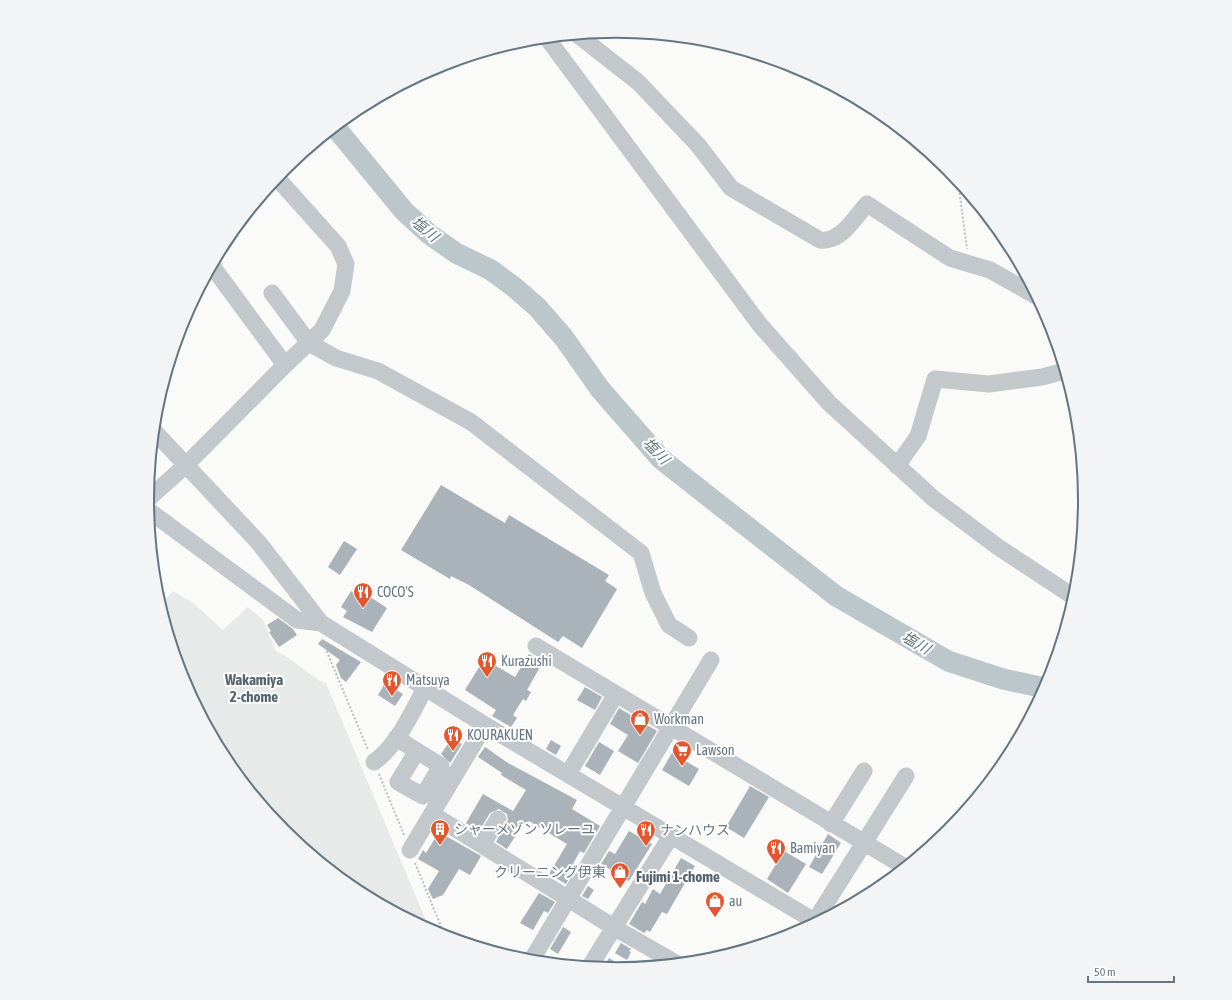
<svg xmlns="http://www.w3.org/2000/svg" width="1232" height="1000" font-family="'Asap Condensed','Noto Sans JP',sans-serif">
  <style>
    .built { fill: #e8e9e9 }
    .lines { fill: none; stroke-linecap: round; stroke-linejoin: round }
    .river { stroke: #bbc7cb; stroke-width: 21 }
    .building { fill: #aab3b9 }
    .path { stroke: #bbbfc2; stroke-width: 2; stroke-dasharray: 2 2; stroke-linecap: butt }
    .minor { stroke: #c3c8cc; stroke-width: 17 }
    .labels { text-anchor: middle; stroke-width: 4; stroke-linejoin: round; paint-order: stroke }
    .poi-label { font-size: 14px; fill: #657683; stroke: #fff; text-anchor: start }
    .water-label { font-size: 15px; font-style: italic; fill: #60757c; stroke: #fff }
    .neighbourhood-label { font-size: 15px; font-weight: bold; fill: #57646e; stroke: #fff }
    .rim { fill: none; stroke: #657683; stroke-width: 2 }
  </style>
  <rect width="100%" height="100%" fill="#fafaf8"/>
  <path class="built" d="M173 591 193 603 223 630 248 607 263 620 276 651 287 657 320 681 326 683 430 930 355 890 284 831 226 760 183 679 160 606Z"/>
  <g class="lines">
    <path class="river" d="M335 127 404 211 429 234 456 253 491 270 514 287 537 307 564 338 600 389 661 459 713 500 836 596 948 661 1003 679 1045 688"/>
  </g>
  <path class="building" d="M441 485 505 523 509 515 609 575 605 581 617 589 582 648 563 636 558 642 469 585 451 576 450 579 401 550Z
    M344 541 357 549 340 575 328 567Z
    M358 589 387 608 372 632 343 617 347 611 341 607 351 591 355 594Z
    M278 618 293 629 297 635 279 647 269 632 271 631 267 625Z
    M322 639 361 662 346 682 341 678 336 665 340 660 318 644Z
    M529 654 543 662 527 690 531 692 526 701 523 699 513 715 517 718 511 727 492 716 496 710 465 690 484 659 515 677Z
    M385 683 403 694 395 706 378 695Z
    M585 687 602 697 595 710 577 700Z
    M619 708 657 731 638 763 618 751 628 735 610 724Z
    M452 738 462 744 450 763 441 754Z
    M551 740 561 746 556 755 546 749Z
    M599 742 614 751 600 775 585 766Z
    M485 747 508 763 577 800 572 809 600 826 584 853 580 851 568 873 571 875 566 884 549 874 567 844 529 821 526 826 523 824 507 849 496 842 508 820 507 814 499 809 490 813 479 831 466 823 483 794 513 811 526 790 501 775 502 773 478 757Z
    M672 753 699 769 689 786 662 770Z
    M750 786 769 797 744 838 726 827Z
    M629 831 652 844 629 881 601 864 609 851 615 854Z
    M439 832 481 856 470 875 459 869 443 895 433 899 428 889 439 871 418 859 423 850 426 853Z
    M828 834 841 843 822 874 809 867Z
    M784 851 806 864 788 893 767 879Z
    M681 858 695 866 667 914 662 912 650 932 647 930 644 933 629 924 642 902 645 904 653 889 660 894Z
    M588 886 594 890 588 899 582 896Z
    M539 893 555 902 548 913 544 911 533 930 520 923Z
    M563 927 571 932 558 954 550 949Z
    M621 943 631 949 629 951 631 952 627 960 615 953Z
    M609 958 625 968H603Z"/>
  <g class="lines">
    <path class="path" d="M958 181 967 249
      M322 640 368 750
      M379 774 404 835
      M415 863 445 936"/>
    <path class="minor" d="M578 35 638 82 698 145 731 188 820 240C841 243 855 217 867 204L950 258 990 270 1036 296
      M547 38 760 325 829 403 934 499 998 547 1074 597
      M212 266 285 365
      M272 293 309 343 336 358 378 371 471 422 641 553 653 593 669 625 689 638
      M154 431 259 543 321 623 485 725 816 922
      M897 466 918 436 935 379 989 384 1042 377 1065 371
      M147 500 186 465 285 365 322 330 342 291 346 264 338 246 277 178
      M148 510 297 620 321 623
      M536 646 905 867
      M396 738 441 766 423 796 398 782 417 751
      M374 762C398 745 411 713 426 687
      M568 774 616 694
      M432 814 615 928 676 963
      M831 824 864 771
      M482 845 498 819
      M410 850 485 725
      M813 924 906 776
      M531 961 711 660
      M590 966 671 836"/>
  </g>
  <defs>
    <g id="restaurant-pin" transform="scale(1)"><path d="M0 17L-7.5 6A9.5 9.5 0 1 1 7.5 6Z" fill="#e4572e" stroke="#fff"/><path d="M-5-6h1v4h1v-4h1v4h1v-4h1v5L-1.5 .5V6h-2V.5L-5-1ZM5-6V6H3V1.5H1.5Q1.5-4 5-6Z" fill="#fff"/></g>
    <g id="shop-pin" transform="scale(1)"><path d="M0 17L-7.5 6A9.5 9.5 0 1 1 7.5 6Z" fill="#e4572e" stroke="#fff"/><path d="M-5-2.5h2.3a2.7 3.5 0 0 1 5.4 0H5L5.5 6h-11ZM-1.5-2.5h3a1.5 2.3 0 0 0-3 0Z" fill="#fff"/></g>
    <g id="supermarket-pin" transform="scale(1)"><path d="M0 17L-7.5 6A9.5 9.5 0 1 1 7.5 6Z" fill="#e4572e" stroke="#fff"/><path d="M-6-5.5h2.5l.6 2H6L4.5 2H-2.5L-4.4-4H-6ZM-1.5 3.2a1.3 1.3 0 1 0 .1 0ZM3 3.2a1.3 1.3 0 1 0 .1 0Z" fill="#fff"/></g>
    <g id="building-pin" transform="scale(1)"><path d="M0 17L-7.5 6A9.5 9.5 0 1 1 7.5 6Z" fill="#e4572e" stroke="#fff"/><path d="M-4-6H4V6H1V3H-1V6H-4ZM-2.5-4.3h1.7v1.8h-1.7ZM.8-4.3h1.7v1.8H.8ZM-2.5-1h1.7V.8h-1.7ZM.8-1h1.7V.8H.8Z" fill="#fff"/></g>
  </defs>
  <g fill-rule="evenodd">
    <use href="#restaurant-pin" x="363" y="592"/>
    <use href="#restaurant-pin" x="487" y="661"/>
    <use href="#restaurant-pin" x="392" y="680"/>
    <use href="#shop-pin" x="640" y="719"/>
    <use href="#restaurant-pin" x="453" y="735"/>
    <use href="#supermarket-pin" x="682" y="750"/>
    <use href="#building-pin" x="440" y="829"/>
    <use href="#restaurant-pin" x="646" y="830"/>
    <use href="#restaurant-pin" x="776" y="848"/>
    <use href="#shop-pin" x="620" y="872"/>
    <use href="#shop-pin" x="715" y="901"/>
  </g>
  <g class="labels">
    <g class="poi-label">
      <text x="377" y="597">COCO'S</text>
      <text x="501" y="666">Kurazushi</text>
      <text x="406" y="685">Matsuya</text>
      <text x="654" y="724">Workman</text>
      <text x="467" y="740">KOURAKUEN</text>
      <text x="696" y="755">Lawson</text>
      <text x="454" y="834">シャーメゾン ソレーユ</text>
      <text x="660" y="835">ナンハウス</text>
      <text x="790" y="853">Bamiyan</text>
      <text x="606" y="877" text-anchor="end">クリーニング伊東</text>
      <text x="729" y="906">au</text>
    </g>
    <g class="water-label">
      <text transform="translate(425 229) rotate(39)" y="5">塩川</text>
      <text transform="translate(656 451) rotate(46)" y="5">塩川</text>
      <text transform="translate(916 643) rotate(30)" y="5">塩川</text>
    </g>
    <g class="neighbourhood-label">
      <text x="254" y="685">Wakamiya<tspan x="254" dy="17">2-chome</tspan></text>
      <text x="678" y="882">Fujimi 1-chome</text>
    </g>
  </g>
  <path d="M0 0H1232V1000H0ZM154 500a462 462 0 1 1 924 0a462 462 0 1 1-924 0Z" fill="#f3f4f5" fill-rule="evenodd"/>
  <path class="rim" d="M154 500a462 462 0 1 1 924 0a462 462 0 1 1-924 0Z"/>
  <path d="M1088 976v6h86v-6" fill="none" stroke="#657683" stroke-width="2"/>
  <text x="1094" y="976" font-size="12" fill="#657683" stroke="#ffffff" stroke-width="3" paint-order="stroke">50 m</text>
</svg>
